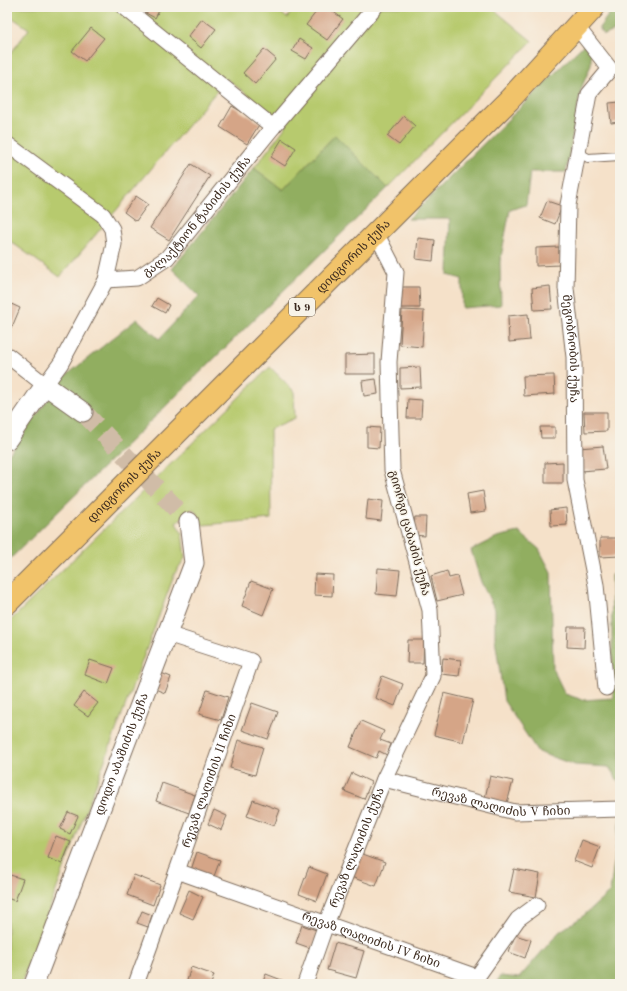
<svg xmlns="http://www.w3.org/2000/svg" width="627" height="991" font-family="'Old Standard TT','Noto Serif Georgian',serif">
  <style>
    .green { fill: #b7ca6e; stroke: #797a46 }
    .forest { fill: #91ae61; stroke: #666c40 }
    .building { fill: #d5a587 }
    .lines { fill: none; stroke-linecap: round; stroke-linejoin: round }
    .tertiary-tunnel { stroke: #d0bca7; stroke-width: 19; stroke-dasharray: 19 10; stroke-linecap: butt }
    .service-casing { stroke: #7c6a5a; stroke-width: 10 }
    .minor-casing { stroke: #7c6a5a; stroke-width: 17 }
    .tertiary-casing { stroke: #7c6a5a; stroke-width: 21 }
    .trunk-casing { stroke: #7c6a5a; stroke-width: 24 }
    .service { stroke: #fff; stroke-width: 8 }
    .minor { stroke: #fff; stroke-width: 15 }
    .tertiary { stroke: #fff; stroke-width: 19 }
    .trunk { stroke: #f1c36a; stroke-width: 22 }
    .labels { text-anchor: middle; stroke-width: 3; stroke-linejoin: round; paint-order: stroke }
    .shield { fill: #f7f3e8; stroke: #73665b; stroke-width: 1 }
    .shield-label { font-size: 11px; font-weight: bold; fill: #3b2a1e }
    .street-label { font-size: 12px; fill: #3b2a1e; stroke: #f7f3e8 }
  </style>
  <rect width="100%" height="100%" fill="#f7f3e8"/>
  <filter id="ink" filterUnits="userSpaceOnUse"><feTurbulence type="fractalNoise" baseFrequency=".025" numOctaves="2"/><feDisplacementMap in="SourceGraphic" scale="8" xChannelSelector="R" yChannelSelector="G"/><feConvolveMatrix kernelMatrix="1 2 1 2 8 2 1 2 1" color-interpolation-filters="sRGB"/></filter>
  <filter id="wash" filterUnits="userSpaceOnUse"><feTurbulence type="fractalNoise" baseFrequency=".012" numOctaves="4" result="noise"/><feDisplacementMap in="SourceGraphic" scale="16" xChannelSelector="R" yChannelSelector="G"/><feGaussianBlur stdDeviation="0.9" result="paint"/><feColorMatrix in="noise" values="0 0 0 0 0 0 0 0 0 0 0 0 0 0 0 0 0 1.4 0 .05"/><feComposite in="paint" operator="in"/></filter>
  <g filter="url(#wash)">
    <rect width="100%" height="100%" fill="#f5e1c9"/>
    <path class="green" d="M7 7H274L287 18 295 7H491L532 41 388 188 335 135 283 190 254 168 287 125 227 79 60 277 7 239V58L29 29 7 14Z
      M270 367 294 391 295 418 270 429 271 519 203 525 194 509 176 523 182 533 185 558 175 573 21 984H7V624Z"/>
    <path class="forest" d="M614 7H620V29L604 35 599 28Z
      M585 43 591 51V65L581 89 566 172H530L526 205 510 210 500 262 501 305 462 308V279L448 275 450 219H408Z
      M335 135 388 188 7 562V457L63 378 137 319 159 339 199 296 172 269 254 168 283 190Z
      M519 532 539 549 551 572 553 669 565 694 583 700 613 698 611 575 620 573V784L609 767 575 765 538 752 504 701 495 638V610L481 582 471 550 497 537Z
      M620 817V984H496L500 976 519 978 559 932 583 916 610 892Z"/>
    <g id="blocks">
      <path class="building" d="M144 7H161L155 18 142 11Z
        M320 7H327L343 19 327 40 306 25Z
        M202 19 216 29 201 48 188 37Z
        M91 28 104 38 85 61 72 51Z
        M299 39 313 48 306 59 292 51Z
        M264 49 276 59 255 84 243 73Z
        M620 102V122L611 123 609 103Z
        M232 106 260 123 247 144 220 127Z
        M404 116 415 126 399 145 387 136Z
        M282 139 296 148 285 166 271 157Z
        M191 164 210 176 169 240 150 228Z
        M136 196 148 204 136 221 124 212Z
        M547 201 562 206 555 224 540 218Z
        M418 238 435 240 433 261 416 259Z
        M559 247 560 265 536 266V248Z
        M550 286 552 309 534 310 532 288Z
        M396 287H419L420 308H397Z
        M157 298 169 305 165 313 152 306Z
        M7 302 20 308 12 327 7 325Z
        M402 310 424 311 422 347 400 345Z
        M528 314 530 340 509 342 508 316Z
        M375 354V374H345V355Z
        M420 367 421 387 400 388V368Z
        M554 375 555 394 524 396 523 376Z
        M376 379 378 394 364 396 362 381Z
        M408 399 422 400 421 418H407Z
        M584 412H607V431L585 432Z
        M367 427 380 428 379 448 367 447Z
        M540 427H555V438H541Z
        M603 446 606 469 581 471 579 448Z
        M563 462V483H545V463Z
        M483 491 486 511 470 513 467 494Z
        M368 499 383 501 381 521 366 519Z
        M566 508 567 525 551 526 550 510Z
        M415 517H426L425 536 413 535Z
        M600 538H620V556L600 557Z
        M378 568 400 570 397 596 376 594Z
        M447 571 449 578 457 576 462 595 437 601 431 576Z
        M315 574 333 575 332 596 314 595Z
        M251 581 273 589 263 615 242 606Z
        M568 627H585L584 648 567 647Z
        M408 640H424L423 663H407Z
        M443 658 461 660 459 676 441 674Z
        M90 660 114 668 108 684 85 675Z
        M156 671 171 677 165 693 150 687Z
        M382 676 403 684 395 706 375 698Z
        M207 690 228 697 221 720 199 714Z
        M84 692 98 703 88 716 74 706Z
        M444 693 473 700 463 742 434 735Z
        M252 703 278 712 268 739 242 730Z
        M361 721 384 731 380 740 391 744 387 755 379 751 376 758 350 747Z
        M238 740 263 747 255 775 230 768Z
        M352 773 371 782 364 799 344 791Z
        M490 776 513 781 507 803 485 798Z
        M162 783 195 795 189 813 156 801Z
        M253 800 280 810 274 826 247 816Z
        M214 810 227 816 221 830 208 824Z
        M68 812 78 816 70 834 60 829Z
        M56 836 71 842 62 864 48 858Z
        M582 840 600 847 592 868 574 861Z
        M197 852 220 860 213 879 191 870Z
        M360 853 385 862 376 886 351 877Z
        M309 867 327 874 317 901 299 894Z
        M514 869 540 874 536 897 509 892Z
        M7 874 23 879 15 901 7 898Z
        M134 875 160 885 153 905 127 895Z
        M189 890 203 897 193 919 179 913Z
        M142 911 152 915 148 927 137 923Z
        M302 925 319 931 313 949 296 943Z
        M515 935 531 940 525 958 509 952Z
        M335 943 364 951 356 978 327 970Z
        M191 967 214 975 211 984H186Z
        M266 974 292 984H262Z"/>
    </g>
  </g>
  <g filter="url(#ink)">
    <use href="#blocks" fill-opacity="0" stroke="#7c6a5a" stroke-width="1"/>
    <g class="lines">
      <path class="tertiary-tunnel" d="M83 412 189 522"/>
      <g class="service-casing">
        <path id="service" d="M578 152 588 158 620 156"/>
      </g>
      <g class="minor-casing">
        <g id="minor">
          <path d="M124 7 273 127"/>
          <path id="s1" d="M577 27 610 69 589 94 568 205 566 288 574 357 575 480 596 585 606 688"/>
          <path d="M7 144 103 215 112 229 114 244 106 280 61 363 45 385 7 355"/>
          <path id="s2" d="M106 280 137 278 167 258 273 127 375 7"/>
          <path id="s3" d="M384 779 515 812 620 809"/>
          <path id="s4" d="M177 871 477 977 518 919 537 905"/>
          <path id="s5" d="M136 984 177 871 251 661 167 634"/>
          <path id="s6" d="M305 984 326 924 384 779 433 676 430 610 392 470 389 362 396 272 376 233"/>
        </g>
      </g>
      <g class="tertiary-casing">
        <g id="tertiary">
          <path d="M7 440 45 385 83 412"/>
          <path id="s7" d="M34 984 194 563 189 522"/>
        </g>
      </g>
      <g class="trunk-casing">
        <g id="trunk">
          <path id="s8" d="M7 603 509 100 594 7"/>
        </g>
      </g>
      <use href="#service" class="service"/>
      <use href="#minor" class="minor"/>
      <use href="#tertiary" class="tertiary"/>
      <use href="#trunk" class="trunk"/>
    </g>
  </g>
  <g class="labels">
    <rect class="shield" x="289" y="298" width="26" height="18" rx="3"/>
    <g class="shield-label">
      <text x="302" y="311">ს 9</text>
    </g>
    <g class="street-label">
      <text dy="4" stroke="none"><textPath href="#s2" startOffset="118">გალაქტიონ ტაბიძის ქუჩა</textPath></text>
      <text dy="4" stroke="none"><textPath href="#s8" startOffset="490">დიდგორის ქუჩა</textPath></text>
      <text dy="4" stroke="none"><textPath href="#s1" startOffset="343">მეგობრობის ქუჩა</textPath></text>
      <text dy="4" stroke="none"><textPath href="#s8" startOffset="166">დიდგორის ქუჩა</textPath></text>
      <text transform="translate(410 533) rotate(75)" y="4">გიორგი ცაბაძის ქუჩა</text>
      <text dy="4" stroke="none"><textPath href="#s7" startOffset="246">დოდო აბაშიძის ქუჩა</textPath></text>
      <text dy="4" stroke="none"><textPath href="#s5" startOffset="216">რევაზ ლაღიძის II ჩიხი</textPath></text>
      <text dy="4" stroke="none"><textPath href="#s3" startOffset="120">რევაზ ლაღიძის V ჩიხი</textPath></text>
      <text dy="4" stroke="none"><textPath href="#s6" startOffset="146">რევაზ ლაღიძის ქუჩა</textPath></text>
      <text dy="4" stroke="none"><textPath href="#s4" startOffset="206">რევაზ ლაღიძის IV ჩიხი</textPath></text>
    </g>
  </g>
  <rect width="627" height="991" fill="none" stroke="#f7f3e8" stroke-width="24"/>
</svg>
